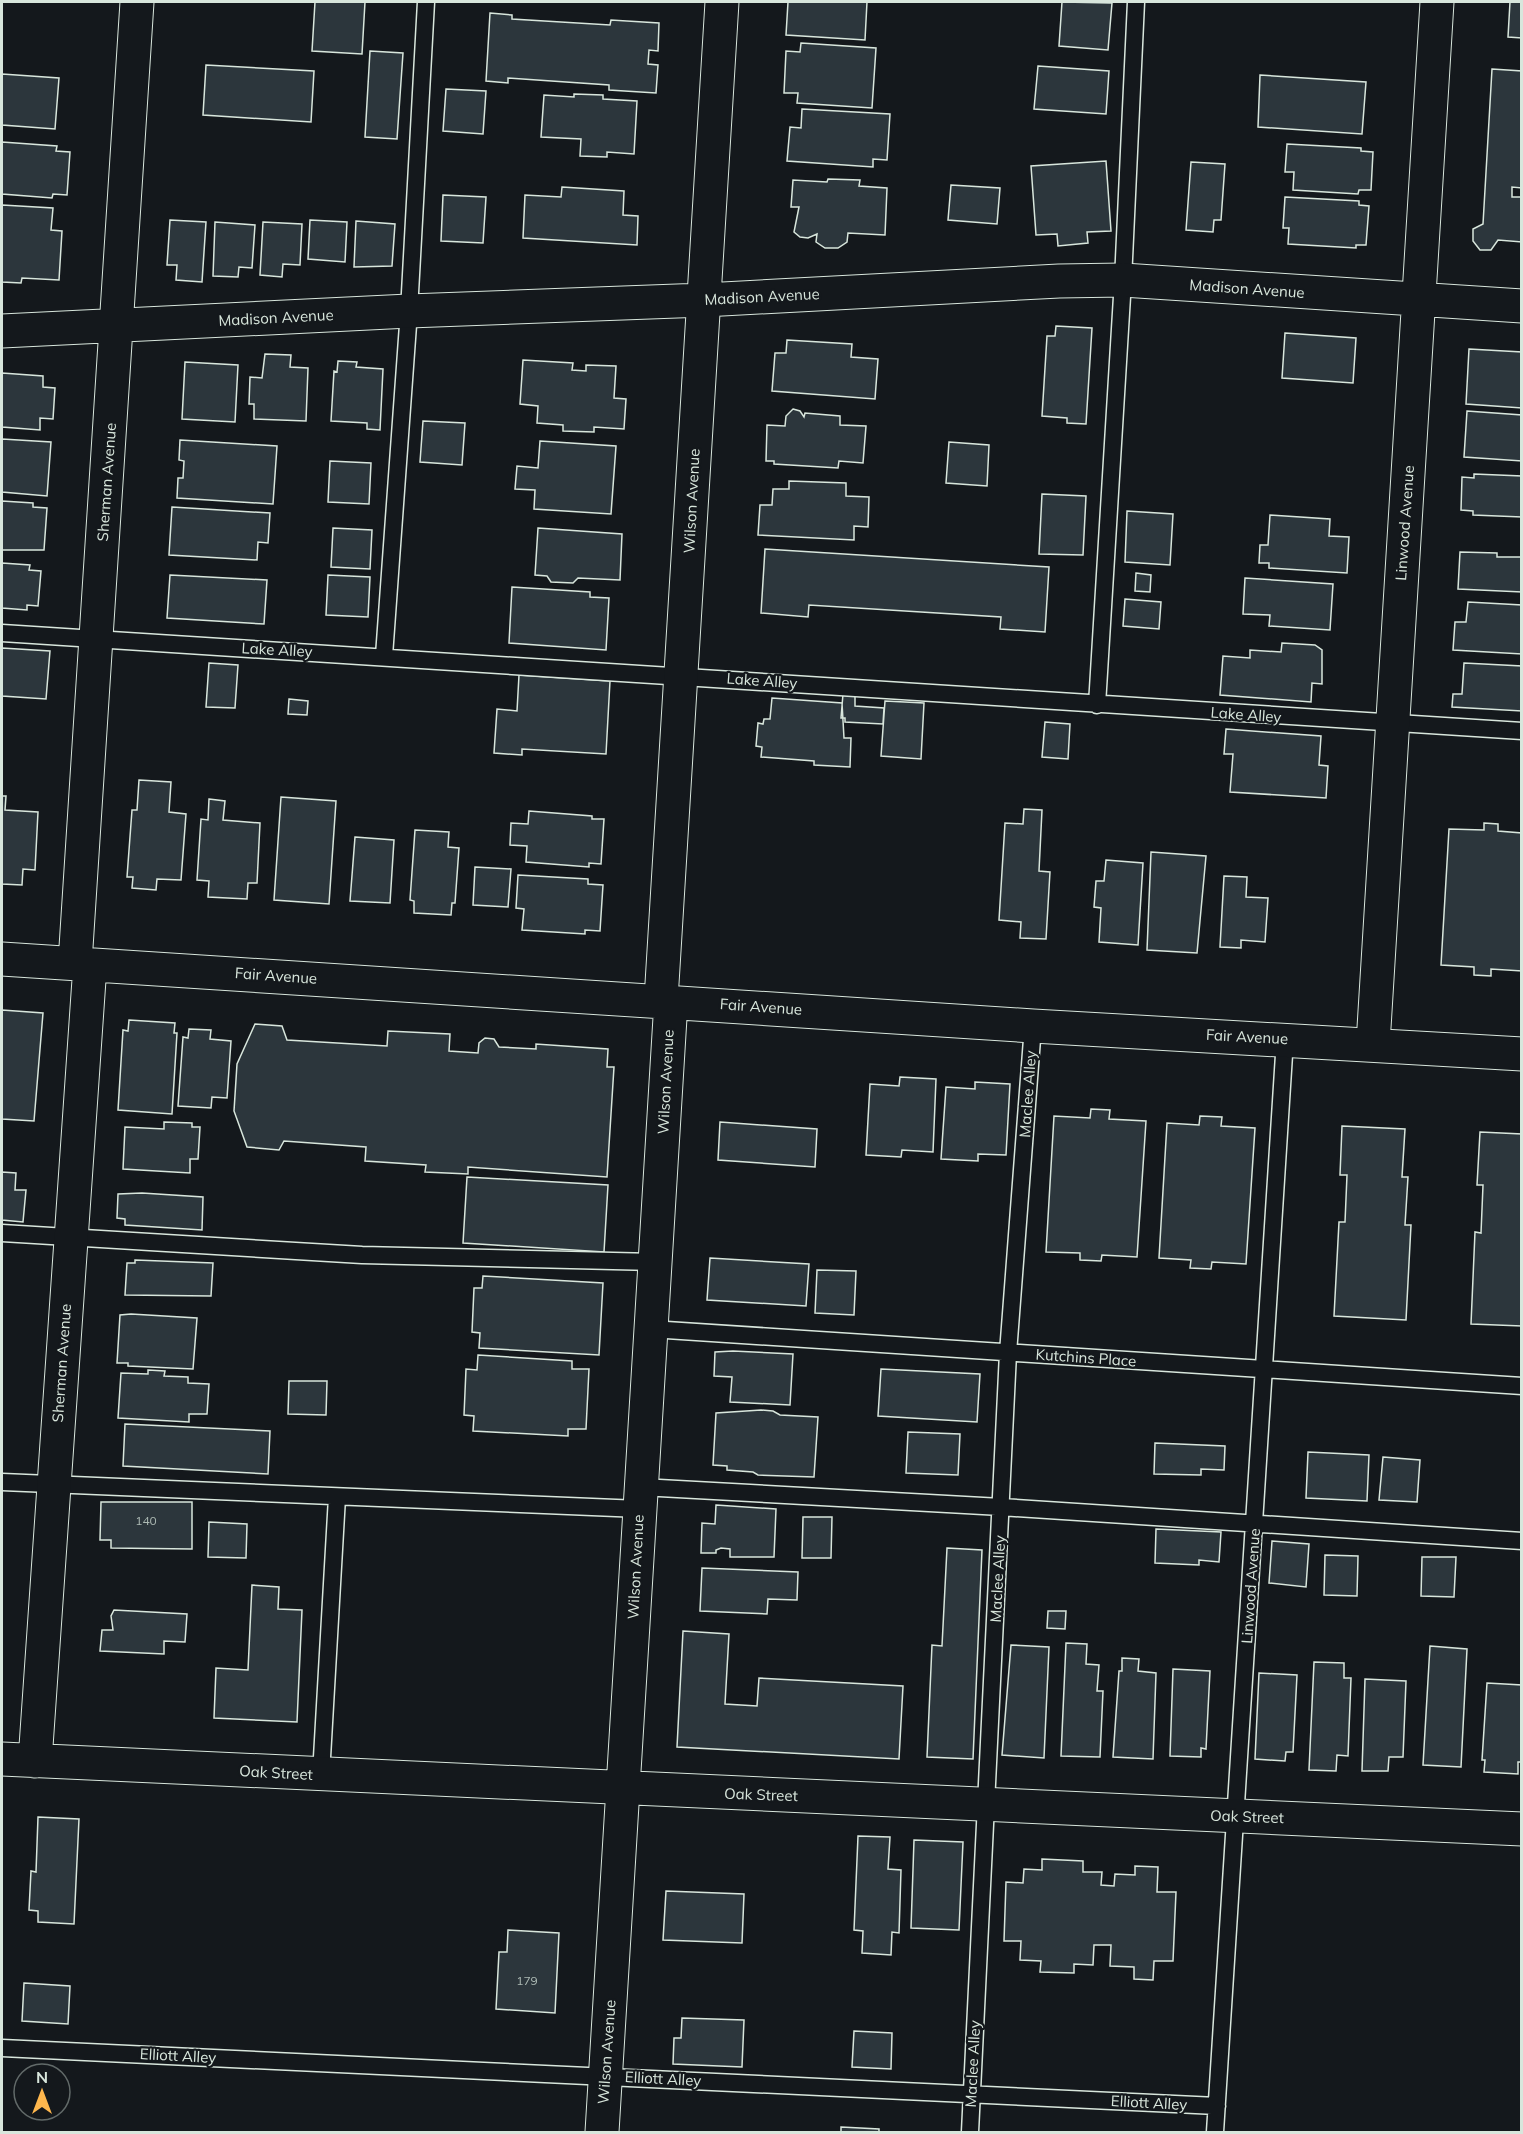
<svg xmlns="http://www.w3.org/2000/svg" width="1523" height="2134" font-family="Mulish,sans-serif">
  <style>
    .building { fill: #2c363c; stroke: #d8e6dc; stroke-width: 1.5 }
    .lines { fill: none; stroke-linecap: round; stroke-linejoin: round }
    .service-casing { stroke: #d8e6dc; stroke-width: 19 }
    .minor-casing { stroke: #d8e6dc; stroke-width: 35 }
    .service { stroke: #14181c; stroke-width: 16 }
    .minor { stroke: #14181c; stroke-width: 33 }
    .labels { text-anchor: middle; stroke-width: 4.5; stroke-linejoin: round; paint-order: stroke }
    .number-label { font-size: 12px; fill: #adbab4 }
    .street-label { font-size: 15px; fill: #d8e6dc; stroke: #14181c }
  </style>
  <rect width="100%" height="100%" fill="#14181c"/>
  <path class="building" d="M315 2H365L362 54 312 51Z
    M788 2H867L865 40 786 35Z
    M1062 2 1112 3 1108 50 1059 46Z
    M1510 2H1522V38L1508 37Z
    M490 13 512 15V19L610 25 611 20 659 23 658 51 649 50 648 64 658 65 656 93 609 90V85L508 78V83L486 81Z
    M801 43 876 48 872 108 797 103 798 93H784L786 51 800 52Z
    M370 51 403 53 397 139 365 137Z
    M206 65 314 71 311 122 203 115Z
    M1038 66 1109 71 1106 114 1034 109Z
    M1492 69 1522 71V188L1512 187V197H1522V242L1498 240 1491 250H1480L1473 241V229L1483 224Z
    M2 74 59 78 55 129 2 125Z
    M1260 75 1366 82 1362 134 1258 127Z
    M446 89 486 91 483 134 443 131Z
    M574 94 603 95V99L637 101 634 154 607 152V157L580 156 581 139 541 137 544 95 574 97Z
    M802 109 890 114 887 160 873 159V167L787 161 790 127 801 128Z
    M2 142 57 146 56 151 70 152 67 195 53 194 52 198 2 194Z
    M1287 144 1361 148V151L1373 152 1371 190H1359L1358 194 1293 190 1294 172H1285Z
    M1106 161 1111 231 1087 232 1088 243 1058 246 1057 234 1036 235 1031 166Z
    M1191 162 1225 164 1221 220H1214L1213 232 1186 230Z
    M828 179 860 180 859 186 887 188 885 235 848 233 847 242 838 248H825L816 242 817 234 808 238 800 237 794 232 799 207H791L793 180 827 182Z
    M951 185 1000 188 997 224 948 220Z
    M562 187 624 191 623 215 638 216 637 245 523 238 525 195 561 197Z
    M443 195 486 197 483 243 441 241Z
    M1285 197 1359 201V205L1369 206 1366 245H1356V248L1288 244 1289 228H1283Z
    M2 205 53 208 51 230 62 231 59 280 22 278 21 283 2 282Z
    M170 220 206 222 202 282 176 280 177 265H167Z
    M310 220 347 222 345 262 308 259Z
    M356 221 395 224 392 266 354 267Z
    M215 222 255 225 252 268 239 267 238 277 213 276Z
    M263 222 302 224 300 265 283 264 282 277 260 275Z
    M1056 326 1092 328 1086 424 1067 423V418L1042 416 1047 336H1055Z
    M1285 333 1356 338 1353 383 1282 378Z
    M787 340 852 344 851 357 878 359 875 399 772 391 775 353H786Z
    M1469 349 1522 352V408L1466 404Z
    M265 354 291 355 290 367 308 368 306 421 254 419V404H249L250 377 262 378Z
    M523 360 573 363 572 370 586 371V365L616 366 614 398 626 399 624 429 594 427V432L563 431V425L537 423 538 406 520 404Z
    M338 361 357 362 356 367 383 369 380 430 367 429V423L331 421 334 371 337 372Z
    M185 362 238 365 235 422 182 419Z
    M2 373 43 376V387L55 388 53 419 40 418V430L2 427Z
    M793 409 800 411 804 417 805 413 840 416V425L866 426 863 463 839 461 838 468 774 464V461H766L767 425 785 426 786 416Z
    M1467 411 1522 415V461L1464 457Z
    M423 421 465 423 462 465 420 462Z
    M2 439 51 442 47 496 2 492Z
    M180 440 277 446 273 504 177 498 178 478H183L184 461 179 460Z
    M540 441 616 446 611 514 534 509 535 490 515 489 517 466 538 468Z
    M949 442 989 445 987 486 946 483Z
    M330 461 371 463 369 504 328 502Z
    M1474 474 1522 476V517L1473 515V511L1461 510 1462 477 1474 478Z
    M789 481 846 483V496L869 497 868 527 854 526V540L758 535 760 505H772L773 489H789Z
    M1042 494 1086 496 1083 555 1039 554Z
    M2 501 33 503V507L47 508 44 550H2Z
    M172 507 270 513 268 543 258 542 257 560 169 555Z
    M1127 511 1173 514 1170 565 1125 562Z
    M1270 515 1330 519 1329 536 1349 537 1347 573 1269 568V563H1259L1260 545H1268Z
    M333 528 372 530 370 569 331 567Z
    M538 528 622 534 620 580 578 578 573 583 551 582 547 576 535 575Z
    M765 549 1049 567 1045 632 1000 629 1001 617 809 605 808 617 761 613Z
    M1460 552 1497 553V557H1522V592L1458 589Z
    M2 563 30 565 29 570 41 571 38 606 27 605V610L2 608Z
    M1136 573 1151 575 1150 592 1135 591Z
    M170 575 267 580 264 624 167 618Z
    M328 575 370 577 368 617 326 615Z
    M1245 578 1333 584 1330 630 1269 626 1270 615 1243 614Z
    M512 587 590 592V597L609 598 606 650 509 643Z
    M1125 599 1161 602 1159 629 1123 626Z
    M1468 602 1522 605V654L1453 650 1455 622H1466Z
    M1282 643 1315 645 1322 650V684L1312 683 1311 702 1220 695 1223 656 1250 658V650L1281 652Z
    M2 648 50 651 46 699 2 696Z
    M209 663 238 665 235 708 206 707Z
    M1464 663 1522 666V711L1452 707 1453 694H1462Z
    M519 675 610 681 606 754 522 749V755L494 753 497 709 517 711Z
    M843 694H855V706L884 708 883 724 845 722V718H841Z
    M772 698 842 703 844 738H851L850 767 814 765V761L761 757 762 747 756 746 758 723 763 724 764 719H770Z
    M289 699 308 701 307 715 288 714Z
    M885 701 924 703 921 759 881 756Z
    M1045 722 1070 724 1068 759 1042 757Z
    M1226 729 1321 736 1319 765 1328 766 1326 798 1230 792 1233 754H1224Z
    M139 780 171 782 169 812 186 814 181 880 157 879 156 890 132 888 133 877H127L132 810H137Z
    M2 796H6L5 810 38 812 35 870 23 869 22 885 2 884Z
    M281 797 336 801 329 904 274 900Z
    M209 799 225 801 223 820 260 823 257 883H248L247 899 208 897 209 881 197 880 201 819 208 820Z
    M1024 809 1042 810 1039 871 1050 872 1046 939 1020 938 1021 922 999 920 1005 823 1023 824Z
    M529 811 592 816V819H604L601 864 589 863V867L526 862 527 846 510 845 511 823 528 824Z
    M1484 823 1498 824V831L1522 833V971L1491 969V976L1474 975V967L1441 965 1449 829 1484 830Z
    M415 830 449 832 448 847 459 848 455 903H452L451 915 414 913V901L410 900Z
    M355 837 394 840 390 903 350 901Z
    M1151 852 1206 856 1197 953 1147 950Z
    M1106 860 1143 863 1138 945 1099 942 1101 908 1094 907 1096 881H1104Z
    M475 867 511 869 508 907 473 905Z
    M518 875 588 879V884L603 885 600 931 585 930V934L522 930 524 909 516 908Z
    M1224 876 1247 877 1246 897 1268 898 1265 942 1241 940V948L1220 947Z
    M2 1010 43 1013 34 1121 2 1119Z
    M129 1020 175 1023 174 1033H177L172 1114 118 1110 123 1030 128 1031Z
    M255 1024 282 1026 287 1040 387 1046 388 1031 450 1034 449 1051 478 1053 479 1043 485 1038 494 1039 499 1047 536 1049V1044L608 1049 607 1067H614L607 1177 468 1167V1174L425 1172 426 1165 365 1161 366 1147 284 1141 279 1150 247 1147 234 1111 237 1064Z
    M189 1029 211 1030 210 1039 231 1041 227 1098 212 1097 211 1108 178 1106 183 1037 188 1038Z
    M900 1077 936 1079 933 1152 902 1150 901 1157 866 1155 870 1084 899 1086Z
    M975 1082 1010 1084 1006 1155 978 1154V1161L941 1159 946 1087 975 1089Z
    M1091 1109 1110 1110 1109 1119 1146 1121 1137 1257 1102 1255 1101 1261 1080 1260V1253L1046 1252 1054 1116 1090 1118Z
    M1200 1116 1222 1117 1221 1126 1255 1128 1246 1264 1212 1262 1211 1269 1190 1268 1191 1260 1159 1258 1167 1123 1199 1125Z
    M164 1122 192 1123V1127H200L198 1159H190V1173L123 1169 125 1127 164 1129Z
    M720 1122 817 1129 815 1167 718 1160Z
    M1342 1126 1405 1129 1402 1177H1408L1405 1225H1411L1406 1320 1334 1316 1339 1222H1345L1347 1175H1340Z
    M1480 1132 1522 1134V1326L1471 1324 1475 1232 1481 1233 1483 1185H1477Z
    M2 1172 16 1173 15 1190H26L23 1222 2 1220Z
    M467 1177 608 1185 604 1252 463 1243Z
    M142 1193 203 1197 202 1230 125 1225V1219L117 1218 118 1194Z
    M710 1258 809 1264 806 1306 707 1300Z
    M135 1260 213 1263 211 1296 125 1295 127 1263H135Z
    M817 1270 856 1271 854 1315 815 1313Z
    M483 1276 603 1283 599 1355 479 1348 480 1333 472 1332 474 1288H482Z
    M131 1314 197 1318 193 1369 128 1366V1363H117L120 1315Z
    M733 1351 793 1354 790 1405 730 1402 732 1377 714 1376 715 1352Z
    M478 1355 572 1361V1369H589L586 1429H568V1436L473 1431 474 1416 464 1415 466 1369 477 1370Z
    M881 1369 980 1374 977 1422 878 1416Z
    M148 1370 165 1371 164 1376 188 1377V1383L209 1384 207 1414H189V1422L118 1418 121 1373 148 1374Z
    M289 1381H327L326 1415 288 1414Z
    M761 1410 773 1411 780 1415 818 1417 814 1477 758 1475 753 1472 727 1470V1466L713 1465 716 1413Z
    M125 1424 270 1431 268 1474 123 1466Z
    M908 1432 960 1434 958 1475 906 1473Z
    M1155 1443 1225 1446 1224 1470 1201 1469V1475L1154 1474Z
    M1308 1452 1369 1455 1367 1501 1306 1498Z
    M1383 1457 1420 1460 1417 1502 1379 1500Z
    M101 1502H192V1549L111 1548V1540H100Z
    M716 1505 776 1509 774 1557H730V1549L721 1548 716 1550V1553H701L702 1523 715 1524Z
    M803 1517H832L831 1558H802Z
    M209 1522 247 1524 246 1558 208 1557Z
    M1156 1529 1221 1532 1219 1562 1199 1560V1565L1155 1563Z
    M1272 1541 1309 1544 1306 1587 1269 1583Z
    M947 1548 982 1550 973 1759 927 1757 932 1645 942 1646Z
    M1325 1555 1358 1556 1357 1596 1324 1595Z
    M1422 1557H1456L1454 1597 1421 1596Z
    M702 1568 798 1572 797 1600 768 1599 767 1614 700 1611Z
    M252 1585 279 1587 278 1609 302 1610 297 1722 214 1718 216 1668 248 1670Z
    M114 1610 187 1614 185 1642 164 1641V1654L100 1651 102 1630H113L111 1616Z
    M1048 1611H1066L1065 1629 1047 1628Z
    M683 1631 729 1634 725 1704 757 1706 759 1678 903 1686 899 1759 677 1747Z
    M1066 1643 1087 1644 1086 1664 1099 1665 1097 1691H1103L1100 1757 1061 1756Z
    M1011 1645 1049 1647 1044 1758 1002 1755Z
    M1430 1646 1467 1649 1461 1767 1423 1765Z
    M1122 1658 1139 1659 1138 1671 1156 1673 1153 1759 1113 1757 1119 1671H1122Z
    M1314 1662 1344 1663V1678H1351L1348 1756 1337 1755 1336 1771 1309 1770Z
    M1173 1669 1210 1671 1206 1749 1201 1748V1757L1170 1756Z
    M1259 1673 1297 1675 1293 1752H1286L1285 1761 1255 1759Z
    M1365 1679 1406 1681 1403 1757H1389L1388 1771H1362Z
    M1487 1683 1522 1685V1762H1518V1774L1484 1772 1485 1760H1482Z
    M38 1817 79 1819 74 1924 38 1922V1911L29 1910 31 1871 36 1872Z
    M858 1836 890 1837 888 1869 901 1870 899 1933 892 1932 891 1955 862 1953 863 1931 854 1930Z
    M914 1840 963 1842 959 1930 911 1928Z
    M1042 1859 1083 1861V1872H1102L1101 1885 1114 1886 1115 1874 1135 1875V1866L1158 1867 1157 1892H1176L1173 1961H1154L1153 1980 1134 1979V1967L1110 1966 1111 1945H1094L1093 1965 1074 1964V1973L1040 1972 1041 1961 1020 1960 1021 1941H1004L1006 1882 1023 1883 1024 1869 1042 1870Z
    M666 1891 744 1894 742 1943 663 1940Z
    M508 1930 559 1933 555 2013 496 2009 499 1952H507Z
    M24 1983 70 1986 68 2024 22 2021Z
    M682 2018 744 2020 742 2067 673 2064 674 2038H681Z
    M854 2031 892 2033 891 2069 852 2067Z
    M841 2127 879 2129V2132H841Z"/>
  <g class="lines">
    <g class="service-casing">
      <path id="service" d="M2 633 1522 731
        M384 656 409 311 426 2
        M1097 705 1123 280 1136 2
        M2 1233 362 1255 655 1262
        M651 1329 1522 1386
        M2 1482 640 1509
        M641 1487 1001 1507 1522 1541
        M321 1775 337 1497
        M2 2048 1217 2106
        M970 2132 1008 1353 1033 1026
        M1215 2132 1285 1039"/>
    </g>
    <g class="minor-casing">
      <path id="minor" d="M2 331 409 311 704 300 1059 281 1123 280 1522 306
        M2 959 1033 1026 1522 1054
        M75 963 137 2
        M661 1000 722 2
        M1373 1044 1437 2
        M2 1759C508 1785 1015 1806 1522 1829
        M35 1761 90 965
        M602 2132 671 1001"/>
    </g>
    <use href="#service" class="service"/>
    <use href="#minor" class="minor"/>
  </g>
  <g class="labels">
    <g class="number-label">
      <text x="146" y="1525">140</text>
      <text x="527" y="1985">179</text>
    </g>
    <g class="street-label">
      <text transform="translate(1247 289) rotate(4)" y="5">Madison Avenue</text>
      <text transform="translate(762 297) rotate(-3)" y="5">Madison Avenue</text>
      <text transform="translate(276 318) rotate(-3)" y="5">Madison Avenue</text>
      <text transform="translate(107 482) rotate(-86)" y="5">Sherman Avenue</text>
      <text transform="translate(692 501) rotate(-87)" y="5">Wilson Avenue</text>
      <text transform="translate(1405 523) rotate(-86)" y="5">Linwood Avenue</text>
      <text transform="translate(277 650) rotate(3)" y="5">Lake Alley</text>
      <text transform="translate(762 681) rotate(4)" y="5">Lake Alley</text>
      <text transform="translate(1246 715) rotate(4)" y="5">Lake Alley</text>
      <text transform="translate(276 976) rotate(4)" y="5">Fair Avenue</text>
      <text transform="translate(761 1007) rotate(4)" y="5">Fair Avenue</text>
      <text transform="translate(1247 1037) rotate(3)" y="5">Fair Avenue</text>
      <text transform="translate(666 1082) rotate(-87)" y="5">Wilson Avenue</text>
      <text transform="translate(1028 1094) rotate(-86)" y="5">Maclee Alley</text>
      <text transform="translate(1086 1358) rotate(4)" y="5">Kutchins Place</text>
      <text transform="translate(62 1363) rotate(-86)" y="5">Sherman Avenue</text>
      <text transform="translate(636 1567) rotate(-87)" y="5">Wilson Avenue</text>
      <text transform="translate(998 1579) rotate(-87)" y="5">Maclee Alley</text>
      <text transform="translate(1251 1586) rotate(-86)" y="5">Linwood Avenue</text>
      <text transform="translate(276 1773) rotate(3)" y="5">Oak Street</text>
      <text transform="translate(761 1795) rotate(2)" y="5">Oak Street</text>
      <text transform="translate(1247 1817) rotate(2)" y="5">Oak Street</text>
      <text transform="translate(607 2052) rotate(-86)" y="5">Wilson Avenue</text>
      <text transform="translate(178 2056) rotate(3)" y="5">Elliott Alley</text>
      <text transform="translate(973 2064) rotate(-87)" y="5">Maclee Alley</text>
      <text transform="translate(663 2079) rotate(3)" y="5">Elliott Alley</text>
      <text transform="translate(1149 2103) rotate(3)" y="5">Elliott Alley</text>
    </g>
  </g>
  <rect width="1523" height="2134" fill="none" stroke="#d8e6dc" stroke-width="6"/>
  <g transform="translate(42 2092)"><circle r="28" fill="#14181c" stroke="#626a69" stroke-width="1.5"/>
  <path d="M0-4.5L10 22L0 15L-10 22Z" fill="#ffb74d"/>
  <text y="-9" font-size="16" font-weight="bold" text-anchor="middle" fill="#d8e6dc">N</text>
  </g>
</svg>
